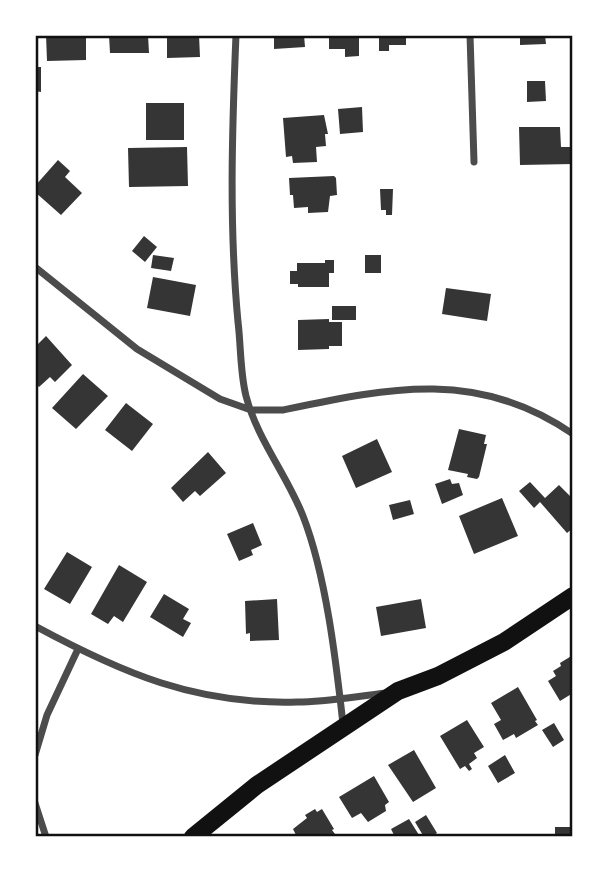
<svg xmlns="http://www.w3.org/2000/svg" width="608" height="872" font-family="'Asap Condensed',sans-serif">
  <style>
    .building { fill: #353535 }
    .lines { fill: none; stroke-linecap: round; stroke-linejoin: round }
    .minor { stroke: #4c4c4c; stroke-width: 7 }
    .primary { stroke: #111; stroke-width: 18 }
    .neatline { fill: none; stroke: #111; stroke-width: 2.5 }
  </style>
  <rect width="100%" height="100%" fill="#fff"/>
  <path class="building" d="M46 35H86V60L47 61Z
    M109 35H148L149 53H110Z
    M167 35H199L200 57 167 58Z
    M274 35H304L305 47 274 49Z
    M329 35H359V56L345 57V49H329Z
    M379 35H406V45H389V51H379Z
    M520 35H545L546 44 520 45Z
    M35 67H41V92L35 91Z
    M527 81H545L546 101 527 102Z
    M146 103H184V140H146Z
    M362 107 363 132 340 134 338 109Z
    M324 115 328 134H325L326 146 316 147 317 162 293 163 292 156 286 157 283 118Z
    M519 127H560L561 147H573V164L520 165Z
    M187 147 188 186 129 187 128 148Z
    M58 160 70 171 65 177 82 193 61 215 35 192V186Z
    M334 176 336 178 337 195 330 196 328 212 308 213V207L294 208 293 195H290L289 178Z
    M380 189H393L392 215H386V210H381Z
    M144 236 157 247 145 262 132 251Z
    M153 255 174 258 171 271 151 268Z
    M365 255H381V273H365Z
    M325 260H334V273H329V287H298V284H290V271H297V263H325Z
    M153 277 196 285 190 316 147 308Z
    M446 288 491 294 487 321 442 314Z
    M332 306H356V320H332Z
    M329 319V322H342V346H329V349L298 350V320Z
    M46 336 72 365 55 382 50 377 39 387 35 382V347Z
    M83 374 108 396 76 429 52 408Z
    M126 403 153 424 132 451 105 430Z
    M459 429 486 435 484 444H487L479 477 477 479 467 477 468 474 448 470Z
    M377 439 392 472 356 488 342 456Z
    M208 452 226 473 200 496 195 491 183 502 171 488Z
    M450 479 452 484 459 483 463 495 442 504 435 484Z
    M530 482 545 498 559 485 573 499V528L567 533 540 502 534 508 519 491Z
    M502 498 518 536 474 554 459 516Z
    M410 500 414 514 393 520 389 505Z
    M253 523 262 545 251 550 253 555 239 561 227 534Z
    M67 552 92 567 70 604 44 589Z
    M119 565 147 582 123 622 114 616 108 624 91 614Z
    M164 594 189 609 183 619 191 623 183 637 150 617Z
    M277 599 279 640 250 641V633L246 634 245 601Z
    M421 599 426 628 381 636 376 607Z
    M573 655V693L560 701 548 681 556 676 553 671 561 666 560 663Z
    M518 687 537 720 535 721 538 725 516 738 514 734 503 740 494 724 501 720 491 703Z
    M467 720 484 747 474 753 477 758 469 764 472 769 469 771 465 766 460 769 440 736Z
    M554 723 564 740 553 747 542 730Z
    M414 750 436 788 413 802 388 765Z
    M505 755 515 773 498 783 488 766Z
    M374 776 389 802 385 805 386 811 368 822 361 813 352 818 339 797Z
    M315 809 317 812 322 809 334 829 332 830 335 834 330 837H297L293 829 307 818 305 815Z
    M426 815 437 833 431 837H424L415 822Z
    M409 819 419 835 395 837 391 829Z
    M555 827H573V837H555Z"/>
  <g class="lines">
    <path class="minor" d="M236 35C232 131 229 226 238 322 241 346 240 372 246 396 257 439 287 475 303 516 326 575 336 661 343 724
      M470 35 474 162
      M35 267 137 349 220 399 251 410H283C388 388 478 368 573 434
      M35 626C122 673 196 705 297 702 327 702 357 696 387 693
      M35 755 47 715 78 649
      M35 803 46 837"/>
    <path class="primary" d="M193 837 257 785 398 691 438 676 504 642 573 596"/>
  </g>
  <rect width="608" height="872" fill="none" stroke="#ffffff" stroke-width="74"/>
  <rect x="37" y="37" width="534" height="798" class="neatline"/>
</svg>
